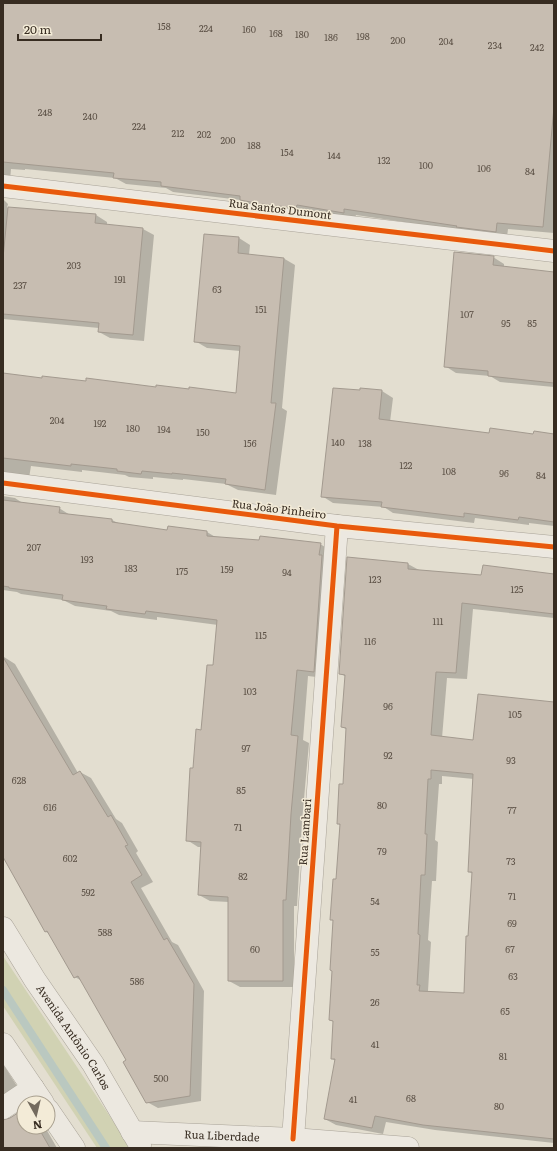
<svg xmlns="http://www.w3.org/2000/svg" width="557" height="1151" font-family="Literata,serif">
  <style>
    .green { fill: #d1d2b3 }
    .shadow { fill: #0003; fill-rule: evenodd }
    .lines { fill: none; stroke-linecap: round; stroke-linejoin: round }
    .stream { stroke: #bac8c0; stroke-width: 8 }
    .building { fill: #c7bdb1; stroke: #a39a8f; fill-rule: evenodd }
    .minor-casing { stroke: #a9a398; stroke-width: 23 }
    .minor { stroke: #ece8e0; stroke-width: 22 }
    .cycleway-casing { stroke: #f3ebd7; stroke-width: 8 }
    .cycleway { stroke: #e8590c; stroke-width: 5 }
    .labels { text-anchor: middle; stroke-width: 3; stroke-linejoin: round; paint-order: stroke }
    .number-label { font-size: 9px; fill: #5b5045 }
    .street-label { font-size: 11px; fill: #372c21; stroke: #f3ebd7 }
  </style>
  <rect width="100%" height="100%" fill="#e3ded0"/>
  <path class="green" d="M3 956 131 1148H97L3 1006Z"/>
  <path class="shadow" d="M3 3H554V233L508 229 507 237 356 215 355 218 308 211V214L252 206 241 200 173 192 166 188 126 184 115 178 25 169V170L11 169 10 181 3 188Z
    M3 199 8 204 7 208 96 215 107 222V225L143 229 154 235 144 341 110 338 99 332V328L3 319Z
    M205 235 239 238 250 245 249 255 283 258 295 265 282 408 287 411 276 495 238 490 226 484 183 479V480L153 477V479L129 477 125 475 82 470V472L31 466 29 478 3 485V374L43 379 237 394 240 351 207 348 195 341Z
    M493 257 504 264V268L554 275V387L500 382 490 376 456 373 445 366Z
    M382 391 393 398 390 422 490 434 554 435V526L529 523V525L475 518 474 523 393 513 384 507 333 503 322 496Z
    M3 496 15 498 24 504 59 508 70 515 112 520 120 524 168 531 207 532 217 538 320 544 332 551 325 678 308 676 303 740 309 743 302 821 297 906H294V987H240L229 981V902L210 901 199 895 202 847H198L187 840 194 769 214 666 218 625 157 617V620L119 615 111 611 75 606 63 600 21 594 17 592 3 590Z
    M348 559 408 564 419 570 482 576 554 575V618L473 609 467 679 447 678 442 738 474 741 554 703V1143L435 1130 386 1122 383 1134 336 1125 325 1119 336 1061 332 1059 334 1022 330 1020 334 921 331 920 337 880 340 825 338 824 344 785 346 729 342 727 346 677 340 673ZM442 776 474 779 469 872 473 874 464 994 430 992 428 991 431 942 428 940 432 881H436L438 842 435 840 439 784H442Z
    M4 657 15 664 78 773 80 772 91 778 116 819 122 823 138 851 136 853 153 882 141 888 172 942 178 945 204 991 201 1101 158 1108 147 1102 127 1061 82 981 75 977 50 934 46 932 34 912 6 861 3 859Z
    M3 1064 22 1094 3 1108Z
    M24 1110V1127H45L57 1148H3V1121H4Z"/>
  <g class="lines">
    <path class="stream" d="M3 990 106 1148"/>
  </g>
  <path class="building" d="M3 3H554V107L543 227 497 223 496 232 456 227 457 226 344 209V213L297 205 296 208 261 204 240 200V196L161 186V182L113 178 114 173 3 162Z
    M8 207 96 214 95 223 143 228 133 335 98 332 99 323 3 314V258Z
    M204 234 239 237 238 253 284 258 271 403H276L265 490 225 484 226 479 172 473V474L142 471 141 474 117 471V469L71 464V466L3 458V373L42 378V376L86 381V378L156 387V385L189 389V387L236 393 240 346 194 342Z
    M454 252 494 256 493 265 554 272V383L488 376V371L444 367Z
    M333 388 360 390V388L382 390 379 419 489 433 490 428 533 434 534 431 554 434V522L519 517 518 520 464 513V517L381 507 382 502 321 497Z
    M3 500 60 507 59 513 112 519V522L167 530 168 526 207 531V536L259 540 260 536 321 543 319 555H322L314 672 297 670 291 735 298 736 291 814 286 900H283V981H228V897L198 895 201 842 186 841 190 768H193L196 729 201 730 207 665H213L217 620 146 611 145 614 106 609 107 606 62 600 63 595 9 588V587L3 586Z
    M347 557 408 563V569L481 575 483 565 554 574V614L462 603 456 673 436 672 431 735 473 740 478 694 554 702V1139L423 1125 375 1116 372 1128 324 1119 335 1059H331L333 1021 329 1020 332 971 330 970 333 920H330L333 879H336L340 824H337L339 784H343L346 728 341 727 345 675 339 674ZM431 770 473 774 468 872H472L468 936H466L464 993 419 991 420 985H417L420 935 418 934 421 875H425L427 834H425L428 779H431Z
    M3 657 73 775 80 771 108 817 111 815 128 845 125 846 142 875 131 882 164 940 167 938 194 984 190 1096 146 1103 123 1062 126 1060 78 976 74 978 47 931 45 932 3 857Z
    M24 1109V1127H38L50 1148H3V1120L10 1118Z"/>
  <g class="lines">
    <g class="minor-casing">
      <g id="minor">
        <path d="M3 186 554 251"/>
        <path d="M3 483 337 526 554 547"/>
        <path id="s1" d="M3 928 35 980 93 1064 140 1145"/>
        <path d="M3 1044 43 1103"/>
        <path d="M3 1108 33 1088"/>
        <path d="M48 1110 74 1148"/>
        <path id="s2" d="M132 1132 293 1139 408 1148"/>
        <path d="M293 1139 337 526"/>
      </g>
    </g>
    <use href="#minor" class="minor"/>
    <g class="cycleway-casing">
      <path id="cycleway" d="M3 186 554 251
        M3 483 337 526 554 547
        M293 1139 337 526"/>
    </g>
    <use href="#cycleway" class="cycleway"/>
  </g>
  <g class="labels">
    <g class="number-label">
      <text x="164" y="30">158</text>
      <text x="206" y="32">224</text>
      <text x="249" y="33">160</text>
      <text x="276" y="37">168</text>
      <text x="302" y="38">180</text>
      <text x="363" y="40">198</text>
      <text x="331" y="41">186</text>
      <text x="398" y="44">200</text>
      <text x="446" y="45">204</text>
      <text x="495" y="49">234</text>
      <text x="537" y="51">242</text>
      <text x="45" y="116">248</text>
      <text x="90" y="120">240</text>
      <text x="139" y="130">224</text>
      <text x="178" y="137">212</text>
      <text x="204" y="138">202</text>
      <text x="228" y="144">200</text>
      <text x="254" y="149">188</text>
      <text x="287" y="156">154</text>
      <text x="334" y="159">144</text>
      <text x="384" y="164">132</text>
      <text x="426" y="169">100</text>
      <text x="484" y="172">106</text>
      <text x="530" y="175">84</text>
      <text x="74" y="269">203</text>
      <text x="120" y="283">191</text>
      <text x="20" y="289">237</text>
      <text x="217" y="293">63</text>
      <text x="261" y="313">151</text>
      <text x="467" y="318">107</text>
      <text x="506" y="327">95</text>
      <text x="532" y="327">85</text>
      <text x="57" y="424">204</text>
      <text x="100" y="427">192</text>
      <text x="133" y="432">180</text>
      <text x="164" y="433">194</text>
      <text x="203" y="436">150</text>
      <text x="338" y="446">140</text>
      <text x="250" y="447">156</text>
      <text x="365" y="447">138</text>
      <text x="406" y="469">122</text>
      <text x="449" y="475">108</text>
      <text x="504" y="477">96</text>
      <text x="541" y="479">84</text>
      <text x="34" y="551">207</text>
      <text x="87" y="563">193</text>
      <text x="131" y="572">183</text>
      <text x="227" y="573">159</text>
      <text x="182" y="575">175</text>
      <text x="287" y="576">94</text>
      <text x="375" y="583">123</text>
      <text x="517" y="593">125</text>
      <text x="438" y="625">111</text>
      <text x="261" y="639">115</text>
      <text x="370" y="645">116</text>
      <text x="250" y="695">103</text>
      <text x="388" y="710">96</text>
      <text x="515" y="718">105</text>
      <text x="246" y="752">97</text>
      <text x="388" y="759">92</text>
      <text x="511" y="764">93</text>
      <text x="19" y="784">628</text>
      <text x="241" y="794">85</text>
      <text x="382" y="809">80</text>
      <text x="50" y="811">616</text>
      <text x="512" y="814">77</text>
      <text x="238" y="831">71</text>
      <text x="382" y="855">79</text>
      <text x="70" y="862">602</text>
      <text x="511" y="865">73</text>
      <text x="243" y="880">82</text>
      <text x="88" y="896">592</text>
      <text x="512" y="900">71</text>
      <text x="375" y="905">54</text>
      <text x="512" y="927">69</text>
      <text x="105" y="936">588</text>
      <text x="255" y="953">60</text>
      <text x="510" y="953">67</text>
      <text x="375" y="956">55</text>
      <text x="513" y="980">63</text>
      <text x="137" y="985">586</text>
      <text x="375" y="1006">26</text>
      <text x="505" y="1015">65</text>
      <text x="375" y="1048">41</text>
      <text x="503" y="1060">81</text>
      <text x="161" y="1082">500</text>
      <text x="411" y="1102">68</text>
      <text x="353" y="1103">41</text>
      <text x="499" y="1110">80</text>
    </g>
    <g class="street-label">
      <text transform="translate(280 209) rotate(7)" y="4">Rua Santos Dumont</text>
      <text transform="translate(279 509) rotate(7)" y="4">Rua João Pinheiro</text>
      <text transform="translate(305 832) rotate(-86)" y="4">Rua Lambari</text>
      <text dy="4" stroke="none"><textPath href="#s1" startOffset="130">Avenida Antônio Carlos</textPath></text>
      <text dy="4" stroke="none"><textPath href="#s2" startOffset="90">Rua Liberdade</textPath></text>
    </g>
  </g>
  <rect width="557" height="1151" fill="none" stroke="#372c21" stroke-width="8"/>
  <g transform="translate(36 1115) rotate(172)"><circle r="19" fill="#f3ebd7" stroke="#a89f8e"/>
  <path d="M0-3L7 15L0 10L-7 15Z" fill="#736a5e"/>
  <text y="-6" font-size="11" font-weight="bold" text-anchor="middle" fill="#372c21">N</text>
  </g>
  <path d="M18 34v6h83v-6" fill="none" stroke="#372c21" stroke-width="2"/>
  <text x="24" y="34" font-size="12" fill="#372c21" stroke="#f3ebd7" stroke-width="3" paint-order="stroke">20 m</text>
</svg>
